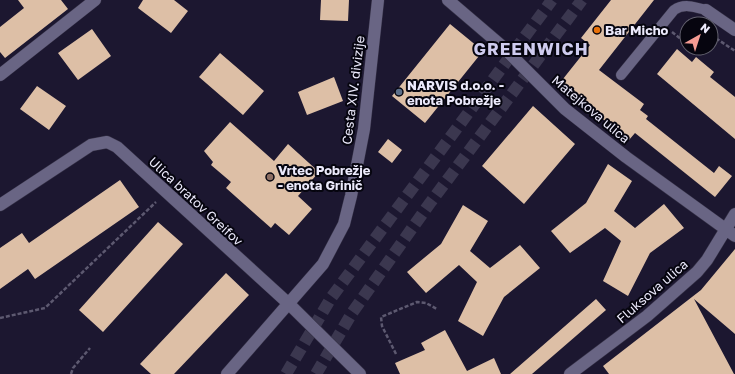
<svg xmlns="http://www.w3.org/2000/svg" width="735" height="374" font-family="'Golos Text',sans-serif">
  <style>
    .building { fill: #ddbfa6 }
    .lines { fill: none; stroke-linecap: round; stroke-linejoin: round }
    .highway-tunnel { stroke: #3b374f; stroke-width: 12; stroke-dasharray: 12 6; stroke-linecap: butt }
    .lane-casing { stroke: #353146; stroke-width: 11 }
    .street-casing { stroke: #353146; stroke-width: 13 }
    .path { stroke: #5d5970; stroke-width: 2.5; stroke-dasharray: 4 2; stroke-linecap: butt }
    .lane { stroke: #696584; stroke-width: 10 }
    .street { stroke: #696584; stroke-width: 12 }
    .food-dot { fill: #e8710a; stroke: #06050f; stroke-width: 1.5 }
    .service-dot { fill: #5c6f8a; stroke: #06050f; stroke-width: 1.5 }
    .education-dot { fill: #8d6e63; stroke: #06050f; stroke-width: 1.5 }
    .labels { text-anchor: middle; stroke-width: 4; stroke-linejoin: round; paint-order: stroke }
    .poi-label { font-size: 13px; font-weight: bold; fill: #eceafc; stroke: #06050f; text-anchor: start }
    .street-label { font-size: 13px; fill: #eceafc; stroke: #06050f }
    .district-label { font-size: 17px; font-weight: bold; letter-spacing: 1px; fill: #cfccef; stroke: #06050f }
  </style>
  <rect width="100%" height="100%" fill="#1c1730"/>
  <path class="building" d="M18 0H61L68 9 5 58 0 52V27L24 8Z
    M143 0H174L188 11 171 33 138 8Z
    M321 0H349L348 21 320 20Z
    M611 0H654L599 70 644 104 640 110 648 116 646 119 714 173 719 166 732 176 715 197 635 133 629 140 559 84 590 45 581 38Z
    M450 24 483 51 425 123 392 96Z
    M92 29 111 56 78 80 58 53Z
    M677 49 692 62 696 57 714 72 710 77 735 97V139L657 74Z
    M220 53 264 91 243 115 199 77Z
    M334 77 343 101 307 115 298 92Z
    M37 86 66 106 49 130 20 109Z
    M533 106 575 144 524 204 482 166Z
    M230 122 274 161 288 144 319 172 298 196 312 209 289 235 275 223 271 228 226 188 231 182 211 165 213 162 204 151Z
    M388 139 402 150 392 163 378 152Z
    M608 164 632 181 614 211 635 228 664 204 684 228 650 253 628 296 603 281 621 241 605 228 570 253 551 231 586 203Z
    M120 180 139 207 35 279 28 269 0 289V248L22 233 29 243Z
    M463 205 488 221 470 251 490 268 520 245 540 268 504 297 483 336 458 321 477 282 459 265 426 293 407 272 441 244Z
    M158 222 183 244 103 332 79 310Z
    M735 249V334L694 299 734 374H609L603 366 701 290Z
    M226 273 249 295 174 374H151L140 364Z
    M596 299 606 310 532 374H510Z
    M445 330 467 371 494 358 501 374H400L395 363 425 350 421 343Z"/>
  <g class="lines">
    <path class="highway-tunnel" d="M286 374 331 298 552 0
      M316 374 352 313 430 203 582 0"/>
    <g class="lane-casing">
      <path id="lane" d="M621 75 674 10C684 3 695 7 706 10"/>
    </g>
    <g class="street-casing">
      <path id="street" d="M448 0 503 47 565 109 626 157 735 236
        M706 10 735 30
        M0 75 95 0
        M0 205 91 145 107 142 117 147 289 304 360 374
        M227 374 323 264 344 224 351 196 364 129 378 0
        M570 374 647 316 697 272 707 260 735 214"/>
    </g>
    <path class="path" d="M688 20 694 24
      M672 32 681 39
      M711 35 735 51
      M0 318 45 308 156 202
      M396 354 382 326 381 317 417 302 426 303 437 309
      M71 374 73 368 90 348"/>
    <use href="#lane" class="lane"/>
    <use href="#street" class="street"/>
  </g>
  <circle class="food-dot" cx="597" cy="30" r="4"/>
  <circle class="service-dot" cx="399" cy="92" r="4"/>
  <circle class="education-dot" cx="270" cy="177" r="4"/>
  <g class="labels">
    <g class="poi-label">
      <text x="605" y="35">Bar Micho</text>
      <text x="407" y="90">NARVIS d.o.o. -<tspan x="407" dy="15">enota Pobrežje</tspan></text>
      <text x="278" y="175">Vrtec Pobrežje<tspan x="278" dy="15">- enota Grinič</tspan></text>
    </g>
    <g class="street-label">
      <text transform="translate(353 90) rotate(-83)" y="5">Cesta XIV. divizije</text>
      <text transform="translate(591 109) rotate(40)" y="5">Matejkova ulica</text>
      <text transform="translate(196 201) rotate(43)" y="5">Ulica bratov Greifov</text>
      <text transform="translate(652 291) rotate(-41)" y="5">Fluksova ulica</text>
    </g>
    <g class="district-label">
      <text x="531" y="55">GREENWICH</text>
    </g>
  </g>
  <g transform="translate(699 36) rotate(39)"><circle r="19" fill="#06050f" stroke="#62616e"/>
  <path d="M0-3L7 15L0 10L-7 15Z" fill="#f59c94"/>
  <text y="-6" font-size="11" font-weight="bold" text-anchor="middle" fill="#eceafc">N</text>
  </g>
</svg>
